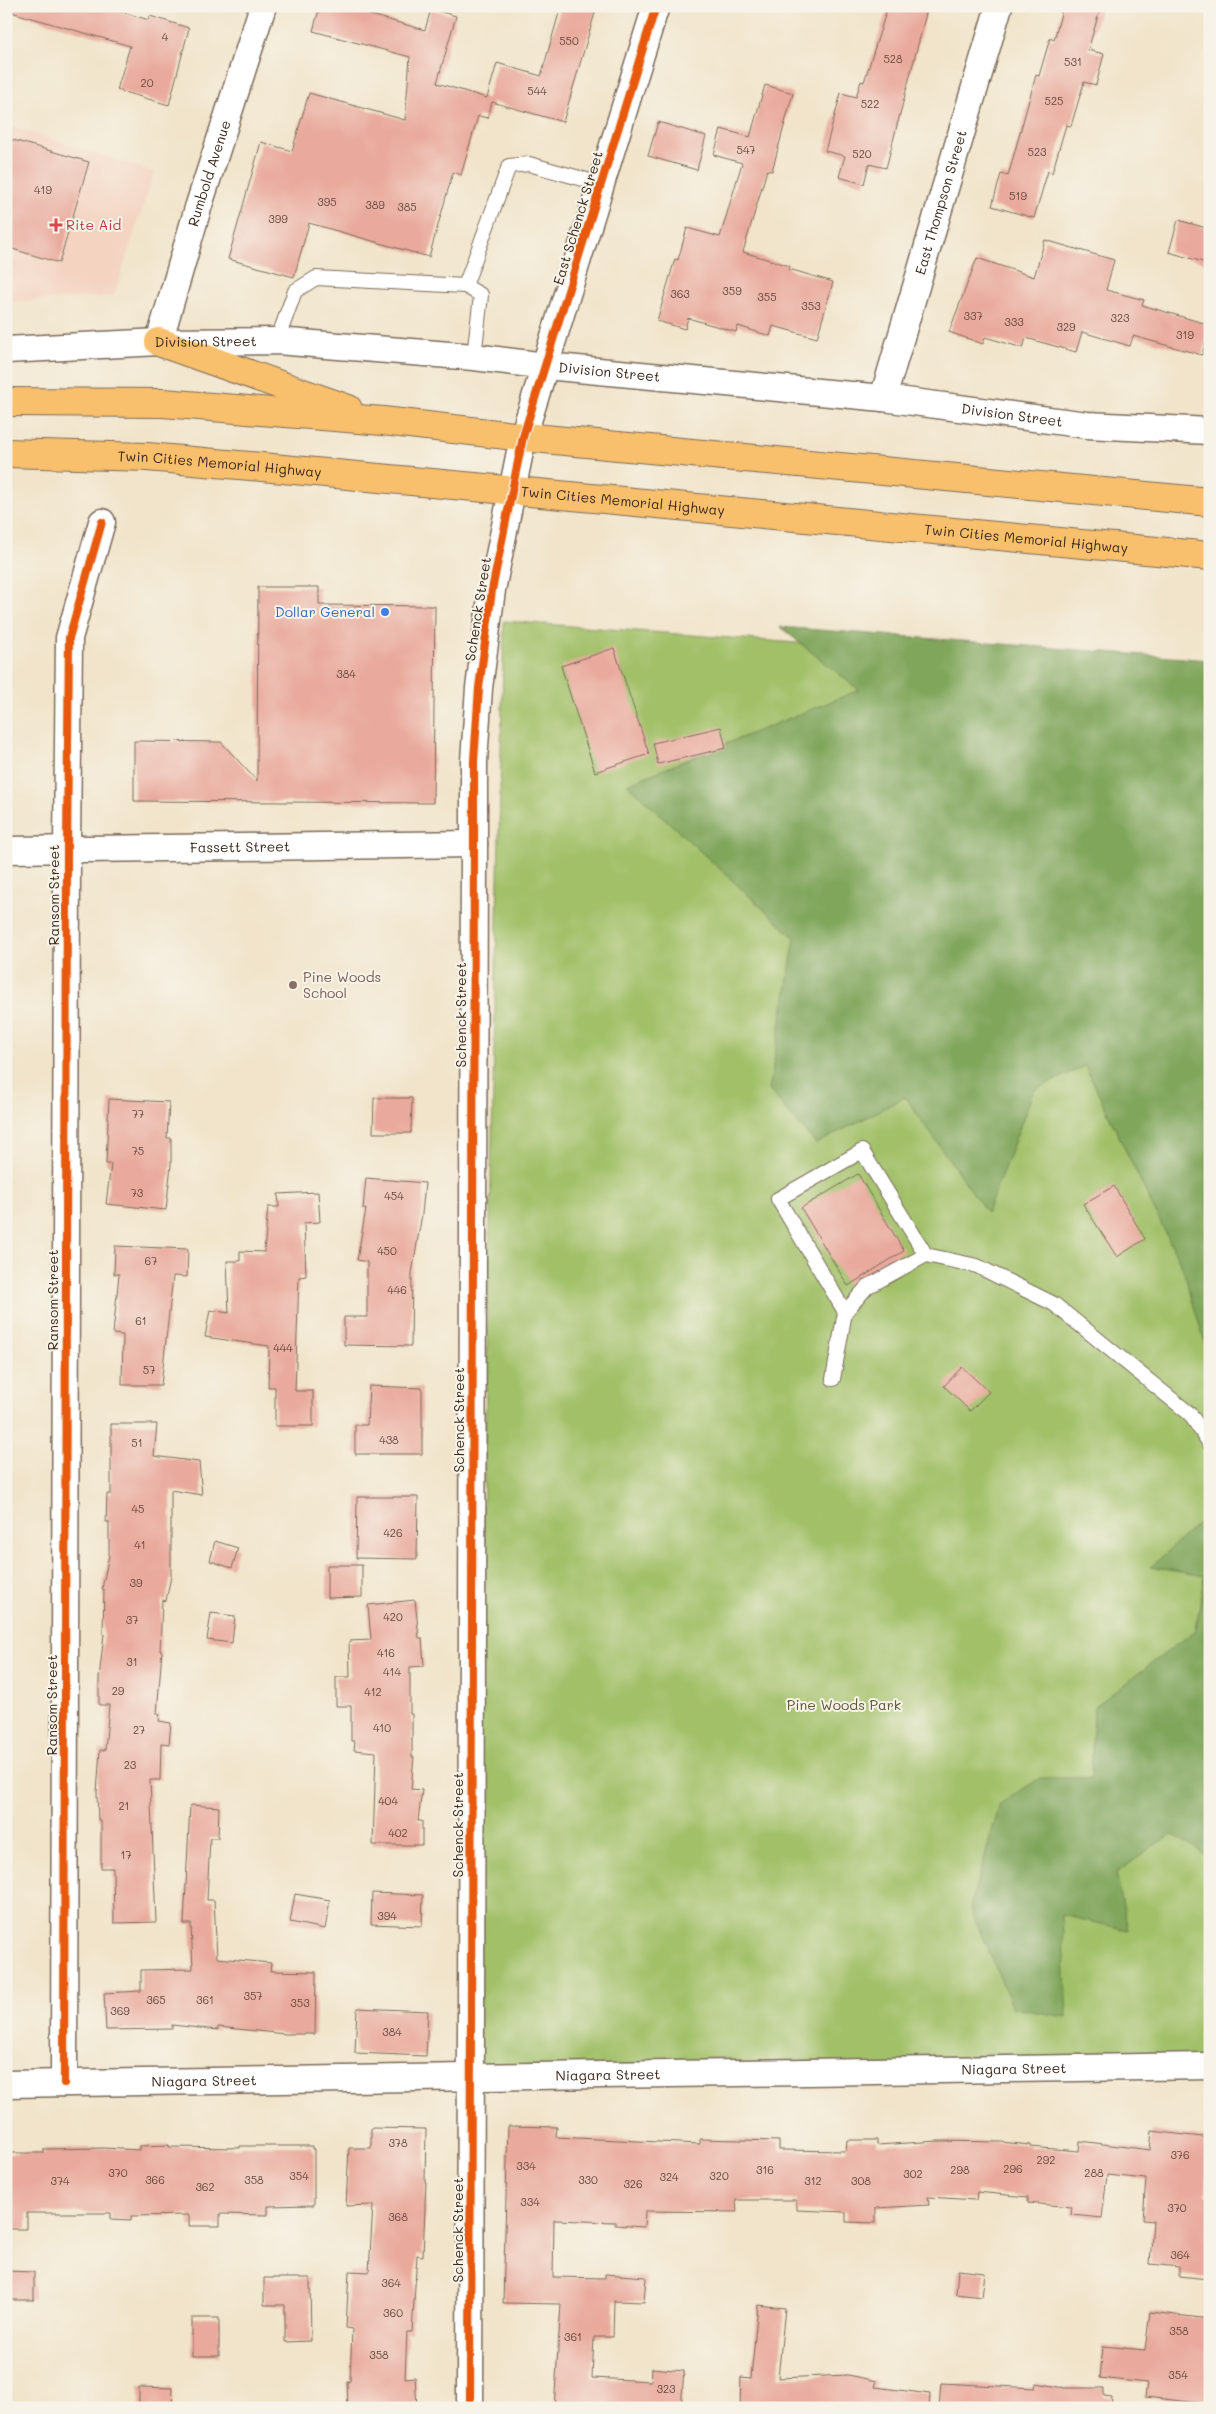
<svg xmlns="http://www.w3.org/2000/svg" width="1216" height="2414" font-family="Mali,sans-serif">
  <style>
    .built { fill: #f4d3c1 }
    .green { fill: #a1c068; stroke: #6e7543 }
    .forest { fill: #80a65c; stroke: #5e683d }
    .building { fill: #e9aa9d }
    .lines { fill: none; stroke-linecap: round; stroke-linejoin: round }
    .service-casing { stroke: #7b6b5a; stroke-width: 16 }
    .minor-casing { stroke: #7b6b5a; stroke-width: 29 }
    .primary-casing { stroke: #7b6b5a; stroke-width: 30 }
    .service { stroke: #fff; stroke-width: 14 }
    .minor { stroke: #fff; stroke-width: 26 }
    .primary { stroke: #f8bf6c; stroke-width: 28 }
    .cycleway-casing { stroke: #f7f3e8; stroke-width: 11 }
    .cycleway { stroke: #e8590c; stroke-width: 8 }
    .health-dot { fill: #e0444e; stroke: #f7f3e8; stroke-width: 2 }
    .shop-dot { fill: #3f7fe0; stroke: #f7f3e8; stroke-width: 2 }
    .education-dot { fill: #8d6e63; stroke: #f7f3e8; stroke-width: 2 }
    .labels { text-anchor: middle; stroke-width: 4; stroke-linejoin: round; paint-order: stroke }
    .number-label { font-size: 11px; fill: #664a3e }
    .street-label { font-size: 14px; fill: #3b2a1e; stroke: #f7f3e8 }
    .health-label { font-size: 14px; fill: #be3a42; stroke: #f7f3e8; text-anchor: start }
    .shop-label { font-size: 14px; fill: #366cbe; stroke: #f7f3e8; text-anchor: end }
    .education-label { font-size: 14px; fill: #785e54; stroke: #f7f3e8; text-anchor: start }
    .park-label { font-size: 14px; fill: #5a5734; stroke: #f7f3e8 }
  </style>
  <rect width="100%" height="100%" fill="#f7f3e8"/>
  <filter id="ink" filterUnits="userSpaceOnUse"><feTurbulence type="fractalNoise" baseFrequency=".02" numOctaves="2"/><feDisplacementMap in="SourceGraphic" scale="10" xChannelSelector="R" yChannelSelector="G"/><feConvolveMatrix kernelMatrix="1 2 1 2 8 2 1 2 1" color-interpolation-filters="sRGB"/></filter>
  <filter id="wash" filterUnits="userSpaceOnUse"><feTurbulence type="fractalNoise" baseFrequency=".0096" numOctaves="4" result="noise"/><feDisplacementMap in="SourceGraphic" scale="20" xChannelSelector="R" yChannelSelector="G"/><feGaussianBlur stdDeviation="1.12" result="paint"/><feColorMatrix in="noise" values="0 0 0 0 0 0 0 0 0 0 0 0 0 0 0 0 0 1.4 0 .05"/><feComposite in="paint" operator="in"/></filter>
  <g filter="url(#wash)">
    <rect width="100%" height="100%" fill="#f1e4ca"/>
    <path class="built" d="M6 125 154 172 114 296 6 302Z"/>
    <path class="green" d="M504 621 1210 674V2066L470 2076Z"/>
    <path class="forest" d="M780 627 1210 660V1360L1183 1269 1085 1066 1034 1090 987 1213 905 1097 816 1144 769 1090 795 938 627 784 859 690Z
      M1210 1512V1857L1172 1834 1116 1873 1128 1930 1062 1915 1067 2017 1013 2008 970 1908 1000 1804 1040 1778H1091L1094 1707 1196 1630 1204 1576 1151 1567Z"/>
    <g id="blocks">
      <path class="building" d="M12 6H102L149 20 150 16 189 28 169 105 117 90 130 46 11 12Z
        M320 6H338L425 30 431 9 456 16 437 83 487 98 497 63 541 76 561 6H597L563 122 492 102 488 118 478 116 461 175 453 172 429 257 309 223 294 277 228 259 261 142 292 151 309 93 405 120 410 57 313 31Z
        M888 6H928L886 168 869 164 864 184 839 177 845 156 825 151 841 93 856 97 861 81 864 82Z
        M1063 6H1101L1088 50 1104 54 1096 85 1084 82 1071 126 1066 125 1052 173 1048 171 1034 218 992 206 1001 174 1008 176 1036 75 1039 76 1050 38 1054 40Z
        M765 85 793 93 772 171 767 170 743 252 790 266 789 269 833 282 817 338 773 326 770 336 738 326 736 332 688 318 685 329 657 321 675 259 678 260 687 228 720 237 742 163 714 155 721 129 750 137Z
        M658 122 706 136 697 170 648 156Z
        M6 138 89 162 59 263 6 247Z
        M1178 220 1210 229V264L1169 252Z
        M1045 240 1114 260 1106 290 1144 300 1142 305 1210 325 1202 355 1133 336 1130 346 1082 332 1076 352 1026 338 1023 348 985 337 983 344 949 332 977 258 1034 277Z
        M258 587H319V605L435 606 433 803 134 801V741L221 742 257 781Z
        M614 648 649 754 595 772 561 666Z
        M721 727 726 748 658 764 653 743Z
        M374 1098H412L411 1133H373Z
        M109 1099 169 1102 167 1138H171V1165L166 1210 106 1204 111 1164H106Z
        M858 1174 904 1251 848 1286 801 1208Z
        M366 1178 425 1183 422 1214 412 1273 411 1346 344 1345V1317H367V1262L357 1260 366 1209H363Z
        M1114 1186 1145 1239 1117 1257 1083 1204Z
        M318 1192 320 1222 304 1223 306 1276 299 1277 295 1391H313V1426H275V1387H268L269 1346 205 1337 210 1310 229 1313 227 1261H240V1251L264 1252 268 1207H279L278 1194Z
        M115 1246 188 1249 187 1277 173 1276 161 1385H122L123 1335 113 1334 119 1274H114Z
        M962 1367 989 1392 970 1411 944 1386Z
        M369 1386 422 1388V1454H355V1425H367Z
        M111 1424H157L154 1456 199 1462 202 1495 171 1490V1576L166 1601 162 1600 160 1651H162L157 1714H160L159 1721 171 1723 169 1744 161 1743 160 1780H150L156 1922 114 1923 113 1868H101V1820H98L97 1793 100 1750H105L109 1705H99V1678L104 1634H103L104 1589H102L109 1555V1522H106L107 1494H111Z
        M357 1497H418L417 1559 356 1558Z
        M215 1541 238 1548 232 1568 210 1561Z
        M327 1565H362V1597L327 1598Z
        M415 1600 419 1638H422L424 1666 410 1667V1714H412V1757H414L411 1789 422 1790 418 1821H422V1845H373L376 1752 354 1750 355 1741H351V1706H336V1677H350L349 1641 371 1640 368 1605Z
        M211 1613 235 1616 232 1643 207 1640Z
        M190 1805 219 1807 218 1838H210L207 1900H214L217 1958 271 1963 270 1971 316 1972 315 2034H285L218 2027V2030L172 2025V2029L106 2030 104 1993 141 1991V1970L193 1969 191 1924H184Z
        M372 1893 423 1895 422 1926 371 1924Z
        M295 1894 330 1900 325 1929 290 1922Z
        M357 2008 428 2011 426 2056 355 2053Z
        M508 2126 557 2127 556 2137 700 2144V2139L779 2141V2150L846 2151 847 2140H877V2145L938 2141 1001 2142 1030 2145V2147L1079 2151 1080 2141 1150 2150 1152 2131 1210 2138 1205 2195 1210 2196 1209 2279 1179 2276V2267L1150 2264 1153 2221 1143 2220 1146 2179 1107 2175 1102 2218 1071 2215 1072 2207 1028 2203V2197L977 2192 976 2200 928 2197 929 2205 876 2208V2223L846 2222V2212L796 2210V2200H736L737 2212 645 2211 644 2227 615 2225V2222L554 2220 553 2277 605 2278V2274L646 2277 644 2302 614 2301 613 2337H594L592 2378 651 2381 652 2368 684 2371 681 2408H554L561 2304 503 2303Z
        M371 2128 426 2129 425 2182H426L423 2256 417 2255 412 2332H407L405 2378 415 2377 417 2407 348 2408 347 2382 350 2381 352 2329 346 2328 349 2271 369 2272 373 2205 346 2206 349 2148H371Z
        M169 2145V2147L240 2148V2146H312V2149H314V2205L268 2206V2215L220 2214V2226H189V2215L131 2216V2220L111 2219V2213H27V2229H6V2153H44V2149L103 2148 140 2150V2146Z
        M958 2270 985 2273 982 2297 956 2294Z
        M6 2271 34 2272V2300H6Z
        M264 2278H310L311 2341 285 2342V2305H264Z
        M758 2305 785 2308 778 2378 848 2375 877 2381 875 2387 930 2394 929 2408H740L741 2377 751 2378Z
        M1150 2312 1210 2319V2404L1145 2397 1147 2383 1100 2378 1103 2346 1145 2350Z
        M192 2318H219V2356H192Z
        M941 2383 1035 2388 1036 2383 1065 2388H1104V2396L1112 2397 1111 2408H939Z
        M139 2387 173 2388 172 2408H139Z"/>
    </g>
  </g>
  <g filter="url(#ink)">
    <use href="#blocks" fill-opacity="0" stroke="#7b6b5a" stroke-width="1"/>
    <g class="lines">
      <g class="service-casing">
        <path id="service" d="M465 286 509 166 529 164 601 184
          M277 341 295 291 316 278 465 286 481 295 474 357
          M845 1312 778 1199 862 1151 926 1255
          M833 1379 845 1312 867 1287 926 1255 977 1266 1054 1304 1190 1414 1210 1444"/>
      </g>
      <g class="minor-casing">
        <g id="minor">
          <path id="s1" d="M159 342 198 208 263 6"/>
          <path id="s2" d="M6 350 159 342 277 341 474 357 546 366 883 398 1087 425 1210 431"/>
          <path id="s3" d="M883 398 999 6"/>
          <path id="s4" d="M6 850 474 844"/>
          <path d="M64 2083 67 849 69 638 102 522"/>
          <path id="s5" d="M6 2084 1210 2066"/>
          <path d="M470 2408 474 844V761L479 688 492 590 512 491 523 437 656 6"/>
        </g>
      </g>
      <g class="primary-casing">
        <g id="primary">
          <path d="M159 342 348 409"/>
          <path d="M6 402 163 403 383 421 523 437 1210 502"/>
          <path id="s6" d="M6 453 147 457 262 467 1210 556"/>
        </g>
      </g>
      <use href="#service" class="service"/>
      <use href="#minor" class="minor"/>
      <use href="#primary" class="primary"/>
      <g class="cycleway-casing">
        <path id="cycleway" d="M64 2083 67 849 69 638 102 522
          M470 2408 474 844V761L479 688 492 590 512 491 523 437 656 6"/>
      </g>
      <use href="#cycleway" class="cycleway"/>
    </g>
  </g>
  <path class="health-dot" d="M53.5 217.5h5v5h5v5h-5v5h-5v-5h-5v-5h5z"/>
  <circle class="shop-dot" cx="385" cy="612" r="5"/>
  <circle class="education-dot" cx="293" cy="985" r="5"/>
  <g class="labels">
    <g class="number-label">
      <text x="165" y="41">4</text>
      <text x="569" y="45">550</text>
      <text x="893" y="63">528</text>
      <text x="1073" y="66">531</text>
      <text x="147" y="87">20</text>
      <text x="537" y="95">544</text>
      <text x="1054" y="105">525</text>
      <text x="870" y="108">522</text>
      <text x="746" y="154">547</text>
      <text x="1037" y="156">523</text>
      <text x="862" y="158">520</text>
      <text x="43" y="194">419</text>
      <text x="1018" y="200">519</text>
      <text x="327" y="206">395</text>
      <text x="375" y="209">389</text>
      <text x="407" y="211">385</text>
      <text x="278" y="223">399</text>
      <text x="732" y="295">359</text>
      <text x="680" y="298">363</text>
      <text x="767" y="301">355</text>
      <text x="811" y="310">353</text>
      <text x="973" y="320">337</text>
      <text x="1120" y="322">323</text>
      <text x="1014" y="326">333</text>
      <text x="1066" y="331">329</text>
      <text x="1185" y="339">319</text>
      <text x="346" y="678">384</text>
      <text x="138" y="1118">77</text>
      <text x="138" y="1155">75</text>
      <text x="137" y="1197">73</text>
      <text x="394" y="1200">454</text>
      <text x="387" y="1255">450</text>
      <text x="151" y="1265">67</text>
      <text x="397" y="1294">446</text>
      <text x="141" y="1325">61</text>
      <text x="283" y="1352">444</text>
      <text x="149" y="1374">57</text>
      <text x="389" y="1444">438</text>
      <text x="137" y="1447">51</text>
      <text x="138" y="1513">45</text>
      <text x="393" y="1537">426</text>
      <text x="140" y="1549">41</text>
      <text x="136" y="1587">39</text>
      <text x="393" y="1621">420</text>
      <text x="132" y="1624">37</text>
      <text x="386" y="1657">416</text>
      <text x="132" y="1666">31</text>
      <text x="392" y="1676">414</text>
      <text x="118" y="1695">29</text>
      <text x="373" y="1696">412</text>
      <text x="382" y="1732">410</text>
      <text x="139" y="1734">27</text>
      <text x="130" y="1769">23</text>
      <text x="388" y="1805">404</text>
      <text x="124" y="1810">21</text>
      <text x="398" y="1837">402</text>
      <text x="126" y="1859">17</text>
      <text x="387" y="1920">394</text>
      <text x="253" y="2000">357</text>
      <text x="156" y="2004">365</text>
      <text x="205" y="2004">361</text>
      <text x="300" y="2007">353</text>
      <text x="120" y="2015">369</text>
      <text x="392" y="2036">384</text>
      <text x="398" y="2147">378</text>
      <text x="1180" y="2159">376</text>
      <text x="1046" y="2164">292</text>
      <text x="526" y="2170">334</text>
      <text x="1013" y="2173">296</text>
      <text x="765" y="2174">316</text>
      <text x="960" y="2174">298</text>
      <text x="118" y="2177">370</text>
      <text x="1094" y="2177">288</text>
      <text x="913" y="2178">302</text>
      <text x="299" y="2180">354</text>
      <text x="719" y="2180">320</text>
      <text x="669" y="2181">324</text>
      <text x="155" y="2184">366</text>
      <text x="254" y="2184">358</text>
      <text x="588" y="2184">330</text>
      <text x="60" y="2185">374</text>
      <text x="813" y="2185">312</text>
      <text x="861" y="2185">308</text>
      <text x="633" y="2188">326</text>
      <text x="205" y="2191">362</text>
      <text x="530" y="2206">334</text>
      <text x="1177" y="2212">370</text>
      <text x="398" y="2221">368</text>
      <text x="1180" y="2259">364</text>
      <text x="391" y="2287">364</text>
      <text x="393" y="2317">360</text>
      <text x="1179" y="2335">358</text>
      <text x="573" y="2341">361</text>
      <text x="379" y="2359">358</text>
      <text x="1178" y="2379">354</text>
      <text x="666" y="2393">323</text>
    </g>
    <g class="street-label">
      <text dy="5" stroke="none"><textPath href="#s1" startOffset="176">Rumbold Avenue</textPath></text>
      <text dy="5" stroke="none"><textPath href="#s3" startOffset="204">East Thompson Street</textPath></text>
      <text transform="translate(578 218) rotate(-73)" y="5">East Schenck Street</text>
      <text dy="5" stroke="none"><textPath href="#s2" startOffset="200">Division Street</textPath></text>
      <text dy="5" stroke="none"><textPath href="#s2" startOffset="605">Division Street</textPath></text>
      <text dy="5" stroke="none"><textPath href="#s2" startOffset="1010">Division Street</textPath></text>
      <text dy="5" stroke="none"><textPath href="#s6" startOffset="214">Twin Cities Memorial Highway</textPath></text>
      <text dy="5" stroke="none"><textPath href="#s6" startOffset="619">Twin Cities Memorial Highway</textPath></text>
      <text dy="5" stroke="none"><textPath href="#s6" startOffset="1024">Twin Cities Memorial Highway</textPath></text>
      <text transform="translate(478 609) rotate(-81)" y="5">Schenck Street</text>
      <text dy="5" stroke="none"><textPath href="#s4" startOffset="234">Fassett Street</textPath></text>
      <text transform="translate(54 895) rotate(-90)" y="5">Ransom Street</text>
      <text transform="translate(461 1015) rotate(-90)" y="5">Schenck Street</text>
      <text transform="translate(53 1300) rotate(-90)" y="5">Ransom Street</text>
      <text transform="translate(459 1420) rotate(-90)" y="5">Schenck Street</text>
      <text transform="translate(52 1705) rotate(-90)" y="5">Ransom Street</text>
      <text transform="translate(458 1825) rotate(-90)" y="5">Schenck Street</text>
      <text dy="5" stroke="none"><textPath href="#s5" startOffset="1008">Niagara Street</textPath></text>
      <text dy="5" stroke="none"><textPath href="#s5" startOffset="602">Niagara Street</textPath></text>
      <text dy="5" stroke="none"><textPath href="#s5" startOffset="198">Niagara Street</textPath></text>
      <text transform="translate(458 2230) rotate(-90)" y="5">Schenck Street</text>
    </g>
    <g class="health-label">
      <text x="66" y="230">Rite Aid</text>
    </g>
    <g class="shop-label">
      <text x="375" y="617">Dollar General</text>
    </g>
    <g class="education-label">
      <text x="303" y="982">Pine Woods<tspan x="303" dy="16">School</tspan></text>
    </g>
    <g class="park-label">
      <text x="844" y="1710">Pine Woods Park</text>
    </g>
  </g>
  <rect width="1216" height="2414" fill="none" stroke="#f7f3e8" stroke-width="25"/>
</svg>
